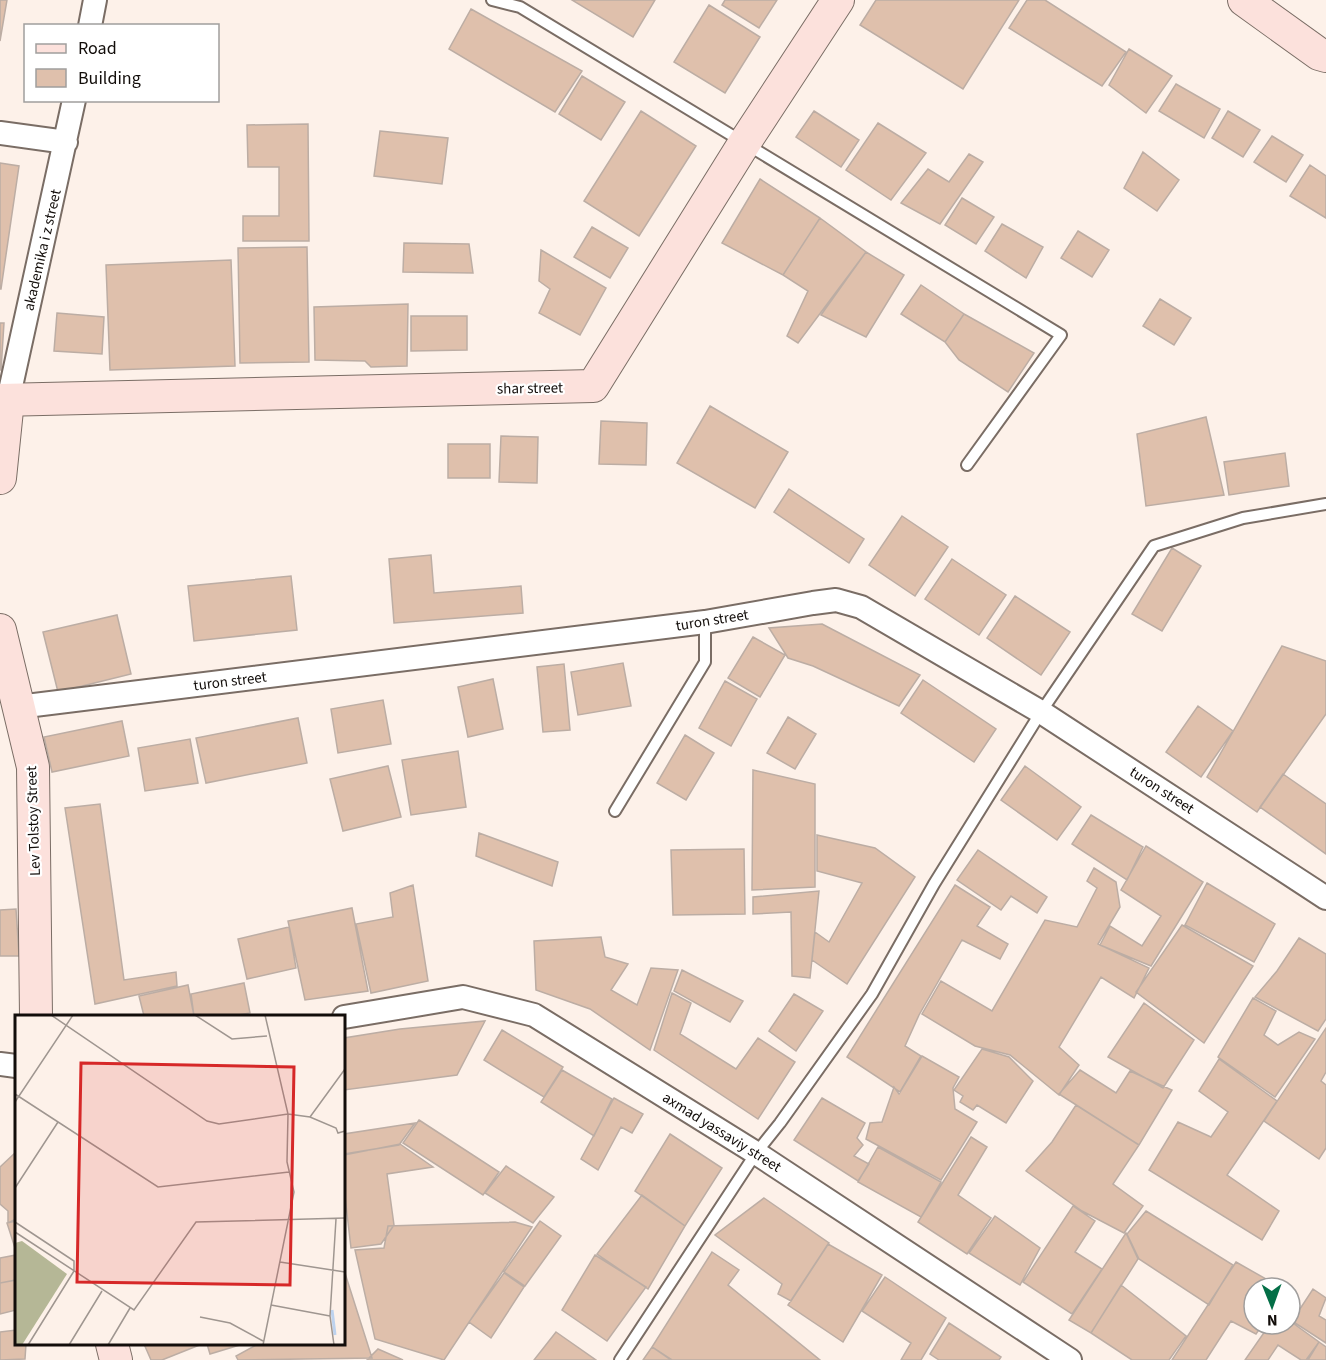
<svg xmlns="http://www.w3.org/2000/svg" width="1326" height="1360" font-family="'Source Sans 3',sans-serif">
  <style>
    .building { fill: #dfc0ac; stroke: #bcada4; stroke-width: 1.5 }
    .lines { fill: none; stroke-linecap: round; stroke-linejoin: round }
    .lane-casing { stroke: #7a6d65; stroke-width: 14 }
    .street-casing { stroke: #7a6d65; stroke-width: 26 }
    .secondary-casing { stroke: #7a6d65; stroke-width: 34 }
    .lane { stroke: #fff; stroke-width: 10 }
    .street { stroke: #fff; stroke-width: 22 }
    .secondary { stroke: #fce1dc; stroke-width: 32 }
    .labels { text-anchor: middle; stroke-width: 4.5; stroke-linejoin: round; paint-order: stroke }
    .street-label { font-size: 15px; fill: #120d0a; stroke: #fff }
    .inset-river { fill: none; stroke: #bdd2ee; stroke-width: 3 }
    .inset-road { fill: none; stroke: #9f9690; stroke-width: 1.5 }
    .view { fill: #d62828; fill-opacity: 0.15; stroke: #d62828; stroke-width: 3 }
    .inset-edge { fill: none; stroke: #120d0a; stroke-width: 3 }
  </style>
  <rect width="100%" height="100%" fill="#fdf1e9"/>
  <path class="building" d="M0 0H7L0 41Z
    M572 0H655L633 37Z
    M725 0H777L759 28 722 5Z
    M876 0H1019L963 89 860 25Z
    M1027 0H1045L1126 52 1102 86 1009 28Z
    M709 5 760 37 725 93 674 62Z
    M471 9 582 71 555 112 449 49Z
    M1129 49 1172 76 1146 113 1109 85Z
    M582 76 625 102 601 140 559 114Z
    M1176 84 1220 109 1204 138 1159 111Z
    M641 111 696 146 639 236 584 201Z
    M814 111 859 140 841 167 796 137Z
    M1228 111 1260 130 1243 157 1212 138Z
    M878 123 926 153 891 200 846 170Z
    M308 124 309 241H243V216H279V167H248L247 125Z
    M380 131 448 138 442 184 374 176Z
    M1272 136 1303 155 1286 182 1254 162Z
    M1143 152 1179 180 1157 211 1124 188Z
    M969 154 983 162 940 224 901 203 928 169 949 182Z
    M0 163 19 166 1 289H0Z
    M1310 165 1326 176V218L1290 196Z
    M760 179 820 218 783 275 722 243Z
    M962 198 994 217 976 244 945 225Z
    M820 218 866 252 798 343 787 336 808 291 783 275Z
    M1002 224 1043 247 1026 278 985 251Z
    M592 227 628 248 610 278 574 257Z
    M1078 231 1109 250 1092 277 1061 258Z
    M404 243 469 244 473 273 403 272Z
    M307 247 309 362 240 363 238 248Z
    M541 250 606 288 580 335 539 313 550 289 539 281Z
    M866 252 904 275 866 337 821 315Z
    M231 260 235 366 110 370 106 265Z
    M921 285 964 314 945 342 901 314Z
    M1160 299 1191 318 1174 345 1143 326Z
    M408 304 407 366 371 367 365 361 315 360 314 307Z
    M57 313 104 317 102 354 54 351Z
    M964 314 1034 353 1008 392 959 360 945 342Z
    M411 316H467V350L411 351Z
    M0 323H4L1 370H0Z
    M710 406 788 452 755 508 677 463Z
    M1206 417 1224 495 1146 506 1137 434Z
    M601 421 647 423 646 465 599 464Z
    M501 436 538 437 537 483 499 482Z
    M448 444H490V478H448Z
    M1285 453 1289 486 1229 495 1224 462Z
    M789 489 864 539 849 563 774 512Z
    M902 516 948 547 915 596 869 565Z
    M1172 548 1201 566 1162 631 1132 614Z
    M431 555 434 593 521 586 523 613 394 623 389 559Z
    M952 559 1006 595 979 635 925 599Z
    M291 576 297 630 194 641 188 586Z
    M1015 596 1070 632 1041 675 987 638Z
    M117 615 131 674 58 692 43 632Z
    M822 624 920 675 899 706 813 666 788 658 769 628Z
    M753 637 785 655 760 697 728 678Z
    M1282 646 1326 661V714L1257 812 1207 777Z
    M623 663 631 706 578 715 571 672Z
    M564 664 570 730 543 732 537 667Z
    M493 679 503 729 468 737 458 687Z
    M923 680 996 729 974 762 901 713Z
    M725 681 757 699 731 746 699 728Z
    M383 700 391 744 338 753 331 709Z
    M1198 706 1233 731 1201 777 1166 752Z
    M788 717 816 734 795 769 767 753Z
    M298 718 307 763 206 783 196 738Z
    M122 721 129 756 52 772 44 737Z
    M685 735 714 753 686 800 657 783Z
    M190 739 198 783 145 791 138 748Z
    M458 751 466 807 411 815 402 760Z
    M388 766 401 817 343 831 330 779Z
    M1025 766 1081 807 1057 840 1001 800Z
    M753 770 815 784V887L752 890Z
    M1283 774 1326 804V854L1260 807Z
    M100 804 124 980 176 972 177 986 95 1004 65 808Z
    M1091 815 1143 847 1127 880 1072 844Z
    M479 833 558 862 552 886 476 856Z
    M817 835 875 848 915 877 847 984 812 960 815 932 829 942 862 883 817 871Z
    M1146 846 1203 882 1151 966 1100 945 1110 926 1142 946 1161 916 1121 890Z
    M744 849 745 914 673 915 671 850Z
    M978 850 1047 897 1037 913 1011 896 1001 910 957 880Z
    M1094 868 1116 882 1120 907 1098 944 1149 968 1134 998 1101 977 1059 1047 1079 1065 1059 1095 1010 1055 975 1046 922 1014 941 981 992 1011 1045 920 1077 927 1097 888 1087 881Z
    M1207 883 1275 924 1254 962 1185 925Z
    M413 885 428 981 371 993 356 924 393 917 390 893Z
    M955 885 990 907 977 926 1008 944 1000 959 962 940 919 1015 905 1046 921 1056 900 1092 847 1057Z
    M819 891 810 978 792 976 791 912 753 914V897Z
    M352 908 368 991 305 1000 288 921Z
    M16 909 19 956H0V910Z
    M1182 925 1253 966 1204 1043 1136 992Z
    M289 927 296 968 247 979 238 939Z
    M601 937 605 957 628 964 611 990 637 1005 651 968 678 970 650 1050 590 1009 536 990 534 941Z
    M1299 938 1326 954V1019L1318 1031 1255 997 1277 971Z
    M682 970 743 1001 730 1022 674 991Z
    M244 983 250 1013 232 1016H194L191 994Z
    M188 985 194 1016H144L139 996Z
    M672 993 691 1003 680 1034 736 1069 758 1038 795 1062 758 1119 654 1050Z
    M794 994 823 1011 796 1051 769 1031Z
    M1253 998 1276 1011 1264 1035 1278 1045 1299 1032 1315 1039 1275 1097 1218 1057Z
    M1144 1003 1194 1040 1163 1088 1108 1057Z
    M485 1021 457 1075 344 1090V1038L400 1029Z
    M1326 1028V1072L1321 1081 1326 1085V1148L1319 1159 1264 1121Z
    M502 1030 563 1067 544 1097 484 1060Z
    M982 1049 1009 1057 1033 1081 1006 1123 977 1105 973 1110 960 1102 963 1096 954 1090Z
    M922 1056 959 1077 953 1088 955 1109 977 1122 941 1180 866 1139 870 1123 882 1122 894 1087 899 1094Z
    M1219 1059 1277 1101 1227 1175 1279 1211 1262 1240 1149 1170 1178 1122 1211 1137 1228 1112 1199 1091Z
    M562 1070 612 1099 594 1136 541 1102Z
    M1080 1070 1116 1093 1130 1071 1172 1090 1139 1145 1059 1094Z
    M614 1098 643 1114 632 1133 621 1127 598 1170 581 1159Z
    M822 1098 865 1123 857 1138 863 1145 854 1156 869 1164 858 1181 794 1140Z
    M1076 1105 1139 1145 1113 1184 1143 1206 1124 1233 1082 1211 1026 1171 1052 1142Z
    M419 1120 499 1172 483 1195 403 1143Z
    M415 1123 399 1145 344 1154V1134Z
    M670 1134 722 1168 685 1226 635 1191Z
    M971 1137 987 1147 958 1195 991 1218 967 1254 918 1222Z
    M400 1144 433 1167 387 1174 394 1225 381 1244 351 1248 344 1188V1155Z
    M878 1147 941 1182 921 1217 858 1182Z
    M16 1152V1219L8 1223V1211L0 1204V1167Z
    M506 1166 554 1197 533 1223 485 1193Z
    M642 1195 685 1226 648 1289 597 1254Z
    M764 1198 829 1243 791 1301 778 1294 782 1284 715 1235Z
    M1073 1206 1095 1221 1075 1252 1102 1269 1072 1314 1023 1282Z
    M1146 1211 1233 1265 1209 1305 1139 1259 1127 1234Z
    M995 1216 1040 1248 1020 1285 969 1253Z
    M16 1221V1251L7 1223Z
    M540 1221 561 1236 525 1286 504 1272Z
    M515 1222 532 1227 444 1360 375 1339 355 1250 384 1248 388 1226Z
    M1126 1233 1138 1259 1091 1333 1069 1320Z
    M828 1244 882 1275 843 1342 788 1305Z
    M712 1252 739 1270 728 1285 820 1360H672L652 1347Z
    M16 1255V1280L0 1283V1258Z
    M595 1255 646 1287 607 1341 562 1310Z
    M1236 1262 1273 1283 1269 1288H1254V1324H1263L1256 1334 1231 1321 1206 1360H1172Z
    M344 1270 372 1358 238 1360 236 1356 258 1344H344Z
    M504 1273 524 1287 491 1338 469 1322Z
    M885 1277 946 1318 921 1360H901L911 1343 862 1311Z
    M16 1280V1310L0 1314V1283Z
    M1121 1285 1186 1336 1169 1360H1132L1091 1333Z
    M1313 1289 1326 1298 1319 1316 1326 1320V1343L1292 1321Z
    M1290 1321 1319 1342 1308 1360H1301L1278 1345 1268 1360H1245L1270 1324H1290Z
    M949 1323 1001 1357 999 1360H939L930 1354Z
    M16 1330V1344H26L25 1359 0 1360V1332Z
    M556 1332 596 1360H534Z
    M1319 1342 1326 1347V1360H1306Z
    M144 1344H202L162 1360H151Z
    M207 1344H243L210 1354Z
    M652 1347 671 1360H643Z
    M378 1349 403 1360H367Z"/>
  <g class="lines">
    <g class="lane-casing">
      <path id="lane" d="M492 0 520 7 1061 335 967 465
        M615 811 705 662V622
        M620 1360 756 1153 780 1123 872 994 934 884 1041 712 1154 546 1243 518 1326 504"/>
    </g>
    <g class="street-casing">
      <path id="street" d="M90 26 95 0
        M0 133 66 142
        M8 400 74 100
        M18 707 705 622 813 603 836 600 861 607 1041 712 1326 898
        M344 1017 463 997 534 1015 756 1153 1070 1360
        M0 1064 16 1066"/>
    </g>
    <g class="secondary-casing">
      <path id="secondary" d="M1244 0 1319 54 1326 56
        M0 400 593 386 745 142 838 0
        M0 478 8 400
        M0 630 33 767 36 1016
        M112 1344 116 1360"/>
    </g>
    <use href="#lane" class="lane"/>
    <use href="#street" class="street"/>
    <use href="#secondary" class="secondary"/>
  </g>
  <g class="labels">
    <g class="street-label">
      <text transform="translate(42 250) rotate(-77)" y="5">akademika i z street</text>
      <text transform="translate(530 388) rotate(-1)" y="5">shar street</text>
      <text transform="translate(712 620) rotate(-9)" y="5">turon street</text>
      <text transform="translate(230 681) rotate(-7)" y="5">turon street</text>
      <text transform="translate(1162 790) rotate(33)" y="5">turon street</text>
      <text transform="translate(33 821) rotate(-92)" y="5">Lev Tolstoy Street</text>
      <text transform="translate(722 1132) rotate(32)" y="5">axmad yassaviy street</text>
    </g>
  </g>
  <g transform="translate(15 1015)">
    <rect width="330" height="330" fill="#fdf1e9"/>
    <path d="M7 226 52 259 7 330H0V228Z" fill="#b5b796"/>
    <path class="inset-river" d="M317 295 320 320"/>
    <path class="inset-road" d="M36 0 192 106 204 109 273 99 295 102 321 113 323 118 330 116M180 0 217 24 252 21M0 79 143 172 274 157M0 87 58 0M295 102 330 54M0 173 43 107M0 207 59 246V256M0 217 119 295 181 207 330 203M265 247 330 257M256 290 315 301M185 302 215 308 248 326M13 330 59 256M54 330 87 276M93 330 115 293M248 330 279 177 272 147 273 99 250 0M319 330 315 301 321 204"/>
    <path class="view" d="M66 48 279 52 275 270 62 267Z"/>
    <rect width="330" height="330" class="inset-edge"/>
  </g>
  <rect x="24" y="24" width="195" height="78" fill="#ffffff" stroke="#a09e9d" stroke-width="1.5"/>
  <rect x="36" y="44" width="30" height="9" fill="#fce1dc" stroke="#a09e9d" stroke-width="1.5"/>
  <text x="78" y="54" font-size="18" fill="#120d0a">Road</text>
  <rect x="36" y="69" width="30" height="18" fill="#dfc0ac" stroke="#a09e9d" stroke-width="1.5"/>
  <text x="78" y="84" font-size="18" fill="#120d0a">Building</text>
  <g transform="translate(1272 1306) rotate(179)"><circle r="28" fill="#ffffff" stroke="#a09e9d" stroke-width="1.5"/>
  <path d="M0-4.5L10 22L0 15L-10 22Z" fill="#046f47"/>
  <text y="-9" font-size="16" font-weight="bold" text-anchor="middle" fill="#120d0a">N</text>
  </g>
</svg>
